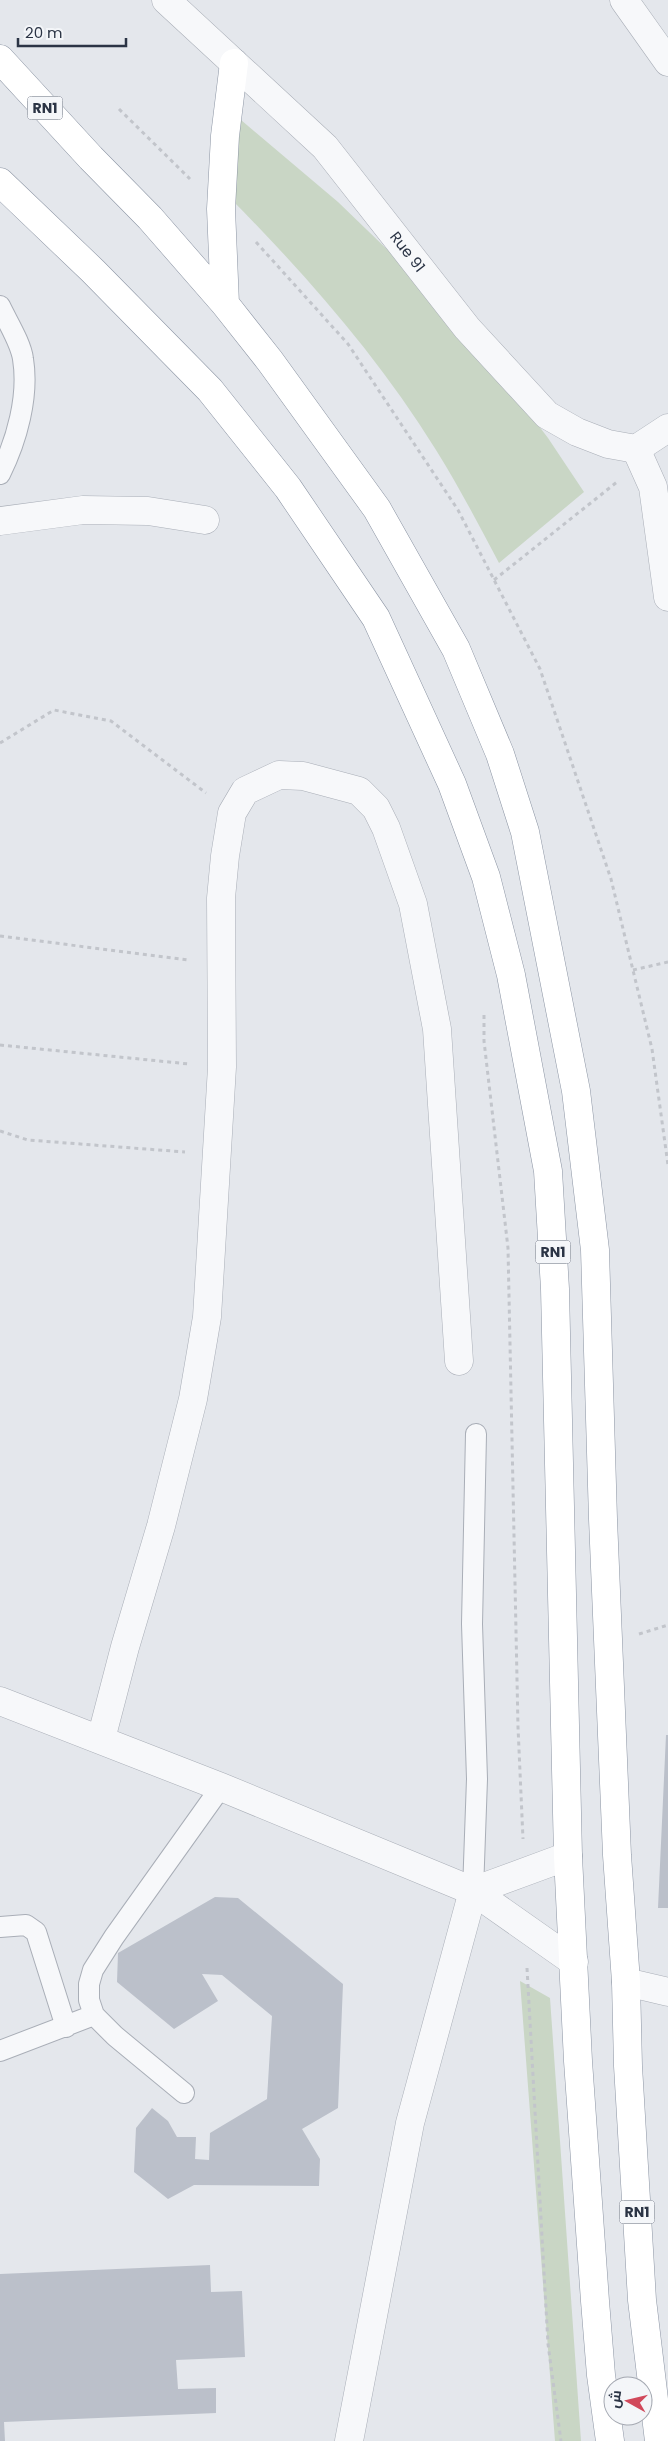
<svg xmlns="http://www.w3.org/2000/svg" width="668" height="2441" font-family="Poppins,Cairo,sans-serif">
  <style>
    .green { fill: #c9d6c5 }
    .building { fill: #bbc0ca }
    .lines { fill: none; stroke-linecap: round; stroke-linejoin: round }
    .service-casing { stroke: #a9aeb7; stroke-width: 22 }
    .minor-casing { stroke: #a9aeb7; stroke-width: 29 }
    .trunk-casing { stroke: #8b94a3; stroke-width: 29 }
    .path { stroke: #c2c5cb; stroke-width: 3; stroke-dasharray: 4 4; stroke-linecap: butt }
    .service { stroke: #f7f8fa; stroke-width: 20 }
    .minor { stroke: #f7f8fa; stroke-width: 28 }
    .trunk { stroke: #fff; stroke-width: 28 }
    .labels { text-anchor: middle; stroke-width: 4; stroke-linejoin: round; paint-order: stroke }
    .shield { fill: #f4f6f9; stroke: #676e7b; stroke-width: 1 }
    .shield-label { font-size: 14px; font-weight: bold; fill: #2b3445 }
    .street-label { font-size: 15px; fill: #2b3445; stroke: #f4f6f9 }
  </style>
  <rect width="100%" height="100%" fill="#e4e7ec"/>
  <path class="green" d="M241 120 338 202 395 257 500 375 548 438 584 492 499 563C479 525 459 487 436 450 379 358 308 277 232 200Z
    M520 1981 550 1998 581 2441H555Z"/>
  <path class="building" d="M666 1735H668V1908H658Z
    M215 1897 238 1898 343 1984 338 2108 302 2129 320 2159 319 2186 194 2185 168 2199 134 2172 136 2128 152 2108 168 2121 177 2137H196L195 2159 209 2160 210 2133 267 2099 272 2016 222 1975 202 1974 218 2001 174 2029 117 1982 118 1953Z
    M210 2265 211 2292 242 2291 245 2357 176 2360 178 2389 216 2388V2413L4 2422 5 2441H0V2274Z"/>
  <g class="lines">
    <g class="service-casing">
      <path id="service" d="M0 306C7 321 21 343 23 359 29 396 17 440 0 474
        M473 1891 477 1779 472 1624 476 1434
        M0 1927 26 1925 36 1932 66 2027
        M0 2051 94 2015
        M184 2093 115 2036 94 2015 89 2000V1984L93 1970 114 1937 221 1787"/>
    </g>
    <g class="minor-casing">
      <g id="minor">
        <path id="s1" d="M166 0 325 147 467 328 547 415 577 432 608 444 636 449 668 428"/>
        <path d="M624 0 668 62"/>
        <path d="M636 449 653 487 668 597"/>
        <path d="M0 521 83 510 148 511 205 520"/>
        <path d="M0 1701 221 1787 473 1891 574 1962"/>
        <path d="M101 1739 125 1647 161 1526 193 1399 207 1317 222 1067 221 898 225 856 232 813 245 791 279 775 303 776 359 791 376 808 386 828 413 904 437 1029 459 1361"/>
        <path d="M473 1891 568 1856"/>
        <path d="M626 1982 668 1992"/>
        <path d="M349 2441 410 2123 473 1891"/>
      </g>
    </g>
    <g class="trunk-casing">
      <path id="trunk" d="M0 59 91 158 150 218 225 304 270 361 377 509 456 649 500 754 525 832 576 1091 595 1250 603 1519 617 1855 626 1982 628 2066 642 2300 659 2441
        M0 182 93 271 210 390 288 488 376 618 452 784 486 877 511 975 548 1171 555 1289 568 1856 578 2061 595 2301 601 2375 610 2441
        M225 304 221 209 225 136 234 63"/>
    </g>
    <path class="path" d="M119 109 190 179
      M256 242 348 344 458 510 540 669 611 879 652 1049 668 1165
      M494 580 617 482
      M0 743 54 710 111 721 206 793
      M0 936 188 960
      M633 970 668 962
      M484 1015V1041L508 1248 518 1727 523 1839
      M0 1045 189 1064
      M0 1131 28 1140 185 1152
      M639 1634 668 1625
      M527 1968 548 2344 561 2441"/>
    <use href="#service" class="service"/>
    <use href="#minor" class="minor"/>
    <use href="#trunk" class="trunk"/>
  </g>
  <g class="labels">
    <g class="shield">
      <rect x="27.5" y="96.5" width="35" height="23" rx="4"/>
      <rect x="535.5" y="1240.5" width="35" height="23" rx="4"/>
      <rect x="619.5" y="2200.5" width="35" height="23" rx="4"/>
    </g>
    <g class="shield-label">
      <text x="45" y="113">RN1</text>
      <text x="553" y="1257">RN1</text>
      <text x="637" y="2217">RN1</text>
    </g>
    <g class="street-label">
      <text dy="5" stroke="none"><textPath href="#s1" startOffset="350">Rue 91</textPath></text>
    </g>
  </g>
  <g transform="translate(628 2401) rotate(278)"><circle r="24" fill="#f4f6f9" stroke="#a4a8b1"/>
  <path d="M0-4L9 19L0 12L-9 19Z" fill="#d1495b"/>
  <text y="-8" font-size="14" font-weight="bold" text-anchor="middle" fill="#2b3445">ش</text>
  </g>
  <path d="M18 38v8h108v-8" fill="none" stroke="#2b3445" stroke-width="2.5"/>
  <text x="25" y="38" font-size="15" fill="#2b3445" stroke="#f4f6f9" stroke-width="4" paint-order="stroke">20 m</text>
</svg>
